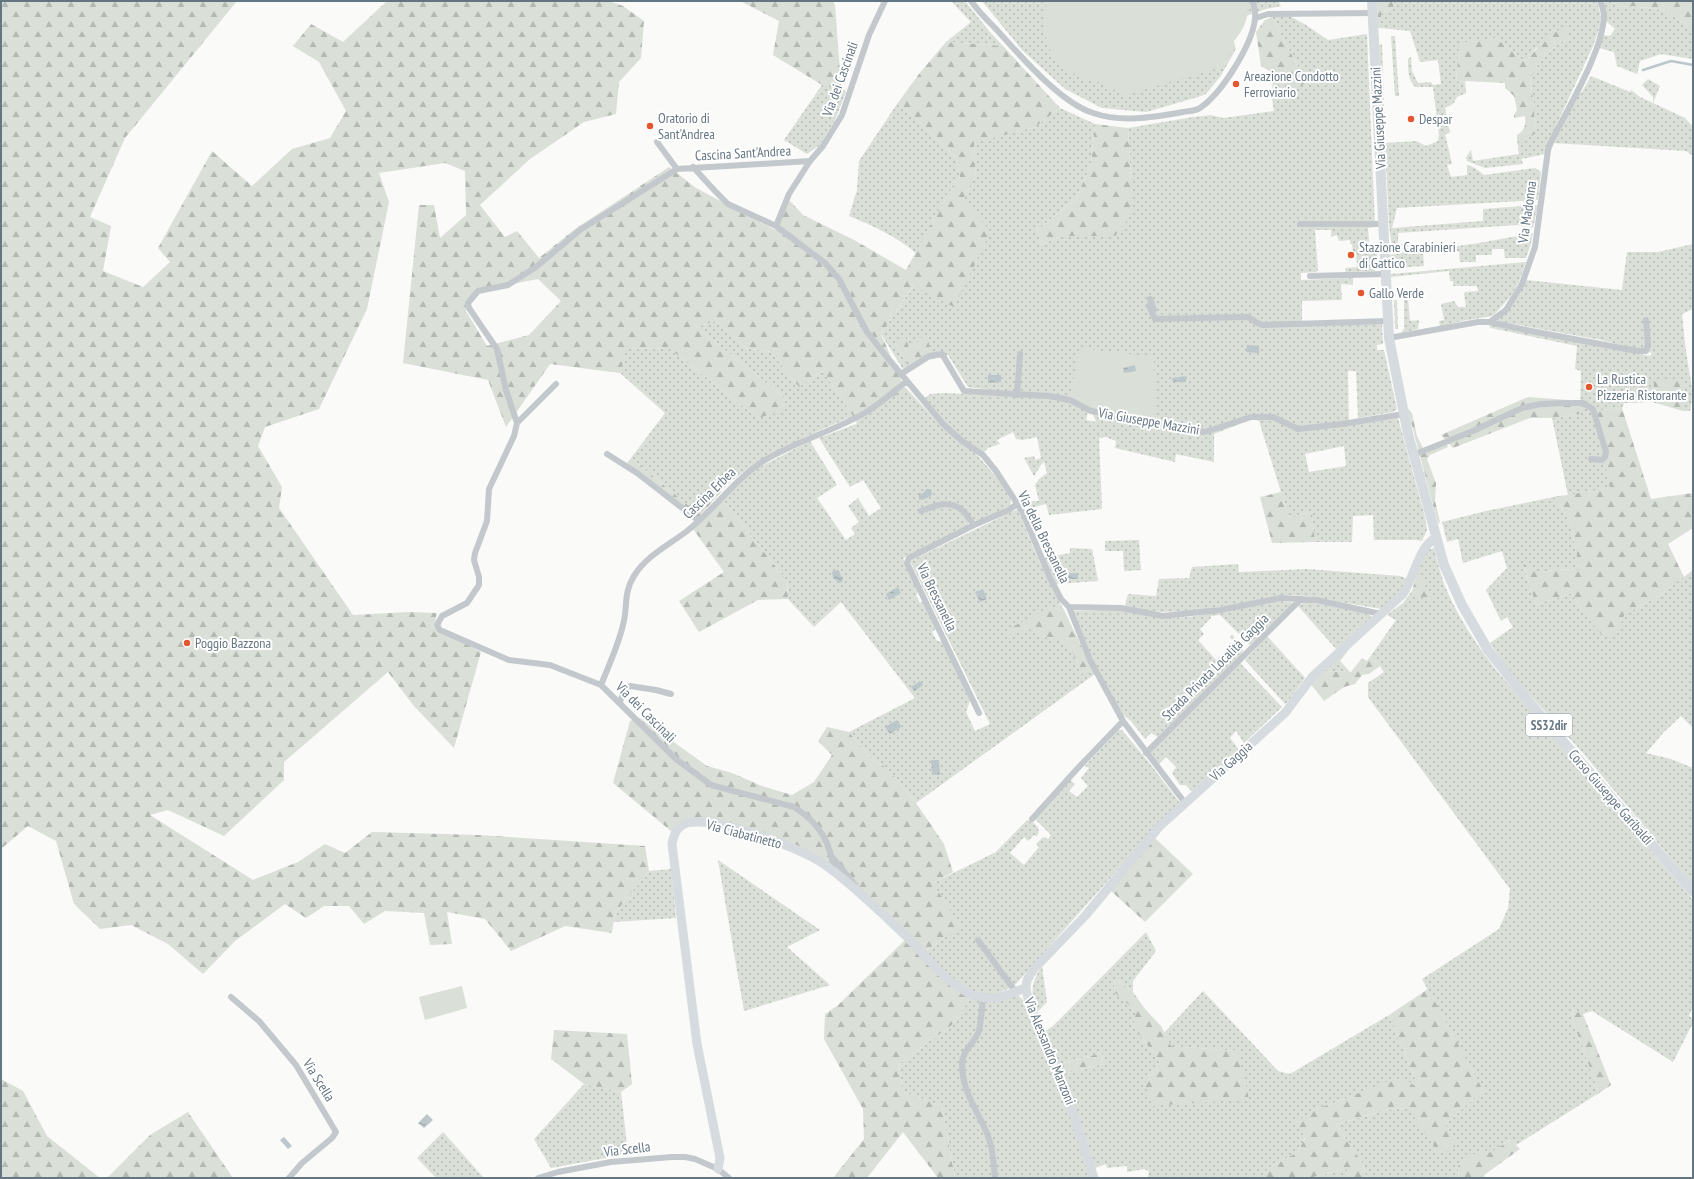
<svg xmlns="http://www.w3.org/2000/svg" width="1694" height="1179" font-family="'PT Sans Narrow',sans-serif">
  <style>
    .grass { fill: url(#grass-dots); fill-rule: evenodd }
    .forest { fill: url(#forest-firs); fill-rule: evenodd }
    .garden { fill: #dadfd7 }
    .water { fill: url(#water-ripples) }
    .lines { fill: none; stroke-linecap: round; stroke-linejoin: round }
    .stream { stroke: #bbc7cb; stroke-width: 2.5 }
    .street { stroke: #c3c8cc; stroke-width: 6 }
    .secondary { stroke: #d6dbdf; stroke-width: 9 }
    .primary { stroke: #d6dbdf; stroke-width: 10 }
    .poi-dot { fill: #e4572e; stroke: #fff; stroke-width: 1.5 }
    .labels { text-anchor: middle; stroke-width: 4; stroke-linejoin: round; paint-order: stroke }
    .shield { fill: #fff; stroke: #939fa8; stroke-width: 1 }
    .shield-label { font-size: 13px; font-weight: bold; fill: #657683 }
    .poi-label { font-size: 14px; fill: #657683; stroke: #fff; text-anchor: start }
    .street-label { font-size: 14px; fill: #657683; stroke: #fff }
  </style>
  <defs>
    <pattern id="grass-dots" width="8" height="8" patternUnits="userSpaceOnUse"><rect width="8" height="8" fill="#dadfd7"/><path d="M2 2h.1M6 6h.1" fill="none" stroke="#b4b9b4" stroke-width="1.8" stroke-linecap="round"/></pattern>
    <pattern id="forest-firs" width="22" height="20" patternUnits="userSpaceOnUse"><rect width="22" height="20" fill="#dadfd7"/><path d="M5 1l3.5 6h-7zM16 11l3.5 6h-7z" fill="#b4b9b4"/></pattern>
    <pattern id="water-ripples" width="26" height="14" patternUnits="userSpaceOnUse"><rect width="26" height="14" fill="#bbc7cb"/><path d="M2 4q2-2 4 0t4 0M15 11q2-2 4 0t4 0" fill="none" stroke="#9ca6aa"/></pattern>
  </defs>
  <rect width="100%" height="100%" fill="#fafaf8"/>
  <path class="grass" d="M951 1H965L990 32 1003 46 946 42 971 22Z
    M982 1H1278L1281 6 1266 9 1243 17 1231 36 1236 49 1220 77 1206 94 1198 97 1146 112 1102 108 1065 89 1022 50Z
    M1394 1H1597L1601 17 1600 26 1593 46 1549 141 1545 154 1521 159 1523 164 1485 168 1467 161 1466 157 1471 150 1473 161 1519 154 1517 139H1526L1535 134 1534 106 1530 79C1539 60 1551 48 1569 37L1536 48 1527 61 1521 59 1496 38 1461 44 1458 59 1456 82 1465 81 1466 93 1457 97 1453 104 1445 108 1450 133 1445 134 1452 164 1447 165 1451 177 1467 175V165L1475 168 1484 175 1535 168 1541 172 1538 200 1397 208 1392 228 1483 221V209L1538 205 1533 228 1517 225 1398 233V244H1411L1408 247 1393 250 1392 247 1389 225 1385 143 1416 141 1426 146 1438 141 1439 135 1433 87H1415C1408 80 1408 69 1408 59L1411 57 1412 71 1418 83 1431 82 1433 85 1441 84 1438 60 1420 62 1410 31 1381 28V14L1393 7Z
    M1603 1H1612L1620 7 1632 6 1663 10 1693 28V59L1661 54 1640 61 1637 74 1617 66 1614 52 1599 48 1604 35 1610 36 1615 29 1606 21Z
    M1286 14 1306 25 1328 40 1367 34 1375 227 1368 228 1370 254H1377L1378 264 1377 269 1373 271 1346 272 1345 268 1357 267 1356 252H1353L1352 244H1350V240L1339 241 1337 235 1331 237V230H1315L1318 270 1316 272 1301 273V280L1353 278V285L1341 284 1342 300 1302 301V326L1382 324 1383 344 1377 345V350H1384L1397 409 1393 412 1358 418 1356 371H1348L1349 425 1398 418 1425 517 1427 530 1422 541 1416 540H1374L1373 515 1353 516 1352 542H1315L1312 511 1289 518 1259 421 1253 419 1214 434V462L1176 454 1175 462 1115 448 1116 441 1106 437 1099 438 1102 509 1049 515 1046 504 1026 509 1025 506 1032 501H1039L1035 485 1039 479 1047 473 1044 462C1039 466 1038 471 1034 476L1024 458 1034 456 1035 460 1041 458 1037 437 1023 440 1016 439 1013 432 997 440 1000 444 988 448 983 453 953 432 924 399 930 394 944 393 1049 398 1069 402 1088 412 1086 420 1096 422 1088 402 968 387 948 355 929 360V343L909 349 895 342 907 364 918 367 906 374 881 334 914 285 976 176 974 142 1035 127 1060 108 1095 124 1091 164 1076 199 1037 230 1041 245 1062 236H1114L1131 177 1128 128 1193 117 1211 115 1223 118 1274 111 1272 99 1268 89H1272L1284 77 1306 82 1272 17ZM1344 446 1346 466 1309 472 1305 454Z
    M1391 36H1395L1399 96H1395Z
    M1382 44 1385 133H1383L1379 45Z
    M1591 76 1630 92 1631 90 1640 97 1653 103V97L1642 85 1648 79 1660 86 1653 103 1685 118 1693 127V156L1686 151 1553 143 1576 96 1582 92Z
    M822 85H841L846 92 835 120 820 145 807 154 784 140Z
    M897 104 920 122 956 158 960 177 952 187 916 253C896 236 873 226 849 216L857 190 859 161Z
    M1533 233 1530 247 1526 258H1505L1504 249H1492V255H1476V262H1460L1459 251 1423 253 1424 266 1393 268 1390 266V255C1416 249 1440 249 1465 245 1488 242 1510 237 1533 233Z
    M1693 244V309L1682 314C1684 331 1685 348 1688 364 1691 382 1694 393 1690 411H1683V381H1654L1652 402 1624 403 1622 408 1592 411 1611 488 1568 495 1552 418 1580 414 1581 371 1575 369 1577 346 1491 328 1489 326 1491 324 1650 356 1652 353 1601 340 1497 321 1506 312 1526 280 1622 290 1627 252H1658Z
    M1526 262 1519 282 1511 296 1493 316 1461 321 1440 327 1439 321 1444 320 1441 304 1454 301 1458 307H1466L1464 294 1465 292 1478 291 1477 286H1453V281H1450L1449 271 1391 277V274Z
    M1408 299 1410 321 1419 320 1418 329 1401 333 1404 329V300Z
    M1394 300H1397L1398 329H1395Z
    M716 321 746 348 771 352 799 387 823 371 857 422 866 414 905 387 942 427 977 455 998 479 1011 500 1010 506C999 513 981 522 968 521V526L942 540 903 558 919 590 916 595 920 603 924 601 937 628 932 632 937 641 943 642 970 701 966 712 975 731 990 724 910 561 1018 509C1032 545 1046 579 1065 612L1051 606 1008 634 1030 628 1036 635C1070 640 1070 642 1081 674L1092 669 1095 674 916 803 887 768 871 759 849 732 915 698 841 602 814 627 788 599 787 581 722 499 756 469 810 441 837 485 817 498 846 540 855 534 851 528 859 522 848 506 858 498 869 516 881 508 863 480 850 487 819 438 856 424 857 422 848 418C807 436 763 454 728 484L718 480 690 507 631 458 665 413 620 373 626 348 670 349 758 418 787 399 696 327Z
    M1554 497C1572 518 1575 544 1579 570L1556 569 1542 573 1523 565 1536 605 1572 593 1582 612 1616 636 1623 615 1656 598 1693 570V728L1681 716 1663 733 1646 753 1671 759 1693 768V885L1583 753 1514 678 1490 643 1513 627 1507 617 1501 621 1486 590 1507 568 1502 551 1463 563 1458 539 1447 542 1442 522 1486 511Z
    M1139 540 1141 570 1124 571 1123 551H1105V541Z
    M1070 548 1092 549 1098 581 1056 584 1044 558 1070 553Z
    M1434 548C1437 560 1440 572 1444 584 1457 616 1476 644 1497 671L1693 900V1006L1689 1016 1693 1019V1023L1673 1062 1592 1011 1583 1014 1573 1010 1572 1019 1599 1093 1516 1145 1510 1140 1489 1154 1483 1148 1458 1166 1459 1178H1366L1363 1164 1336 1124 1395 1108 1408 1109 1455 1139 1445 1125 1483 1090 1422 979 1499 929 1508 908 1510 889 1368 697V683L1384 672 1380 666 1370 657 1396 620 1387 615 1403 603 1412 591 1421 597 1418 570 1426 550Z
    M1238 564 1239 572 1307 569 1400 576 1408 579 1404 588 1381 609 1306 596 1287 595 1196 611 1160 612 1136 609 1125 605 1128 594 1156 596 1159 579 1189 578 1192 567Z
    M1281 601 1294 603 1250 645 1220 615 1211 616V618L1200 629 1204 634 1198 640 1216 660 1226 651 1225 648 1233 641 1230 637 1232 634C1236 641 1245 645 1242 655L1158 737 1151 733 1145 739 1131 721 1122 714 1092 659 1073 611 1119 610 1162 618 1189 617Z
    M1310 602 1366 613 1371 616V619L1336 649 1298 606 1300 604Z
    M1267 636 1305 678 1290 699 1285 704 1245 660Z
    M1354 643 1340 661 1350 672 1325 671Z
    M1240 663 1282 707 1244 743 1236 731 1230 738 1239 750 1192 792 1186 785H1180L1172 773 1176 767 1166 757 1159 764 1150 752Z
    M1118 730H1122L1147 760 1180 803 1151 832 1015 985C1010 987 1006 991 1001 992 969 1003 944 971 924 952L960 927 933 883 996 852 1027 820C1035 823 1042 828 1037 836L1034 835 1028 841 1024 837 1010 853 1024 865 1039 847 1036 844 1043 837 1048 839 1051 835 1035 819 1070 780 1075 784 1069 791 1077 797 1088 786 1081 778 1089 768 1085 766Z
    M718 860 820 930 787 947 830 985 744 1011Z
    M671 869 676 918 614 922 615 913 649 871Z
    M1146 932 1156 951 1133 981V992L1115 979 1114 992 1137 1011 1133 1026 1160 1062 1145 1084 1238 1051 1170 1046 1164 1033 1203 991 1278 1071 1290 1074 1389 1015 1420 1091 1345 1099 1319 1108 1298 1152 1270 1167 1261 1178H1148L1149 1171 1144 1169 1127 1172V1166L1107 1168 1106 1164 1095 1168 1064 1074 1103 1064 1102 1053 1059 1064 1044 1032 1053 1026Z
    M1042 966 1047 1002 1036 1013C1031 992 1030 985 1042 966Z
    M1016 993 1025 1002 1057 1071 1092 1178H996L994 1160 971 1099 965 1077 964 1062 968 1052 980 1032 985 1000Z
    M971 997 982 998 977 1032 961 1062 963 1078 986 1135 994 1178H955L942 1106 903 1092 899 1064 953 1024Z
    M584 1084 621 1092 628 1154 551 1168 534 1139Z
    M443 1132 484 1178H436L417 1158Z
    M1347 1169 1349 1178H1309Z"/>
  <path class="forest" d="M1 1H237L125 138 90 217 111 226 103 271 143 287 170 262 158 248 212 151 252 186 292 149 330 138 346 111 319 62 293 46 311 24 343 42 387 1H609L623 6 644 21 641 58 619 82 616 114 584 122 530 159 480 205 505 237 517 231 539 258 575 229 669 167 696 188 775 230 790 201 803 215 854 240 906 270 952 187 960 177 956 158 920 122 897 104 919 74 946 42 1003 46 1060 108 1035 127 974 143 976 176 963 199 991 232 954 307 913 286 881 334 905 389 866 414 857 422 823 371 799 387 771 352 746 348 716 321 696 327 787 399 781 411 758 418 670 349 627 348 620 373 550 364 506 427 488 380 403 363 419 205H434L440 238 466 215 465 171 445 163 379 173 389 202 367 309 319 409 265 427 258 446 282 487 279 508 353 615 408 612 437 613 434 627 481 652 454 748 413 705 388 672 284 762V780L224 836 168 810 150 815 253 880 298 862 325 844 345 853 372 832 479 835 645 846 649 871 615 913 612 933 565 926 511 951 485 919 447 912 452 944 430 945 424 913 385 911 364 924 349 906H324L306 918 285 904 235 941 203 974 168 944 131 925 100 929 74 904 56 841 28 826 1 849ZM538 279 561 301 529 335 487 346 466 311 467 300 476 291Z
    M723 1H833L835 5 841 85H822L773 55 779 21 740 1Z
    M1377 1H1394L1393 7 1381 14V28H1378Z
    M1612 1H1693V28L1663 10 1632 6 1620 7Z
    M1272 17 1306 82 1293 92 1284 78 1272 89 1274 74 1261 66 1256 32 1265 20Z
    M1560 29H1568L1569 37C1551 48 1539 60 1530 79L1534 106 1535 134 1526 139H1517V135C1525 130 1526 125 1525 116L1514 118V115L1517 110 1514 96 1505 88V83L1465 81 1456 82 1458 59 1461 43 1482 39 1496 38 1521 59 1527 61C1537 47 1546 38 1560 29Z
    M1095 124 1128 128 1133 213 1115 236H1062L1041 245 1037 230 1076 199 1091 164Z
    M905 334 909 349 924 336 929 343V360L918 367 907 364 895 342Z
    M1654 381H1683V411L1652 402Z
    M1528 397 1581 401 1580 414 1552 418H1530L1453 448 1441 435Z
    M1407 407 1412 413 1417 436 1425 452 1447 444 1448 447 1430 455 1427 459 1436 483 1435 501 1440 522 1438 524Z
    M1622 408 1651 499 1693 493V528L1668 544 1684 577 1656 598 1624 615 1616 637 1603 636 1582 612 1572 593 1536 605 1523 564 1542 573 1556 569 1579 570C1575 544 1572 518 1554 497L1610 488 1592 411Z
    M631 458 690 507 718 479 728 484 698 518 627 463Z
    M1281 492 1289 518 1312 511 1315 542 1272 543 1260 497Z
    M722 499 787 581 788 599 758 600 699 632 679 601 724 572 693 529Z
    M1418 570 1432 600 1421 597 1412 591Z
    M1051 606 1065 612 1092 669 1081 674C1070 642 1069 640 1036 635L1029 628 1009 635 1007 630Z
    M1370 657 1380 666 1369 674 1362 675 1355 684 1344 687 1324 701 1310 683 1325 671 1351 672 1362 658 1367 661Z
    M640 718 707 766 732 773 762 786 792 795 814 782 832 755 818 741 827 727 849 732 871 759 887 768 916 803 944 844 953 872 933 883 961 927 919 955 971 997 953 1024 899 1064 903 1092 942 1106 955 1178H938L903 1132 867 1178H833L864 1139 863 1109 824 1039 825 1014 837 1006 905 940C879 917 851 886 823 866 800 850 767 840 740 833 722 829 702 824 683 828L677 836 613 783 630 721Z
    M1155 838 1193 874 1145 922 1110 890Z
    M1115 979 1133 992 1145 1009 1161 1026 1171 1046 1238 1051 1249 1099 1152 1106 1145 1084 1160 1062 1133 1026 1136 1011 1114 992Z
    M1428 989 1483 1090 1445 1125 1455 1139V1149L1440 1154 1408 1109 1395 1108 1336 1124 1363 1164 1366 1178H1349L1347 1169 1309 1178H1261L1270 1167 1298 1152 1305 1138 1295 1122 1319 1108 1345 1099 1388 1081 1404 1077 1420 1091 1389 1015Z
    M1573 1010 1583 1014 1611 1085 1599 1093 1572 1019Z
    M554 1030 627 1034 632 1084 621 1092 584 1084 551 1059Z
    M1102 1053 1103 1064 1064 1074 1059 1064Z
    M1 1079 23 1091 47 1136 100 1178H1Z
    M188 1112 233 1178H107L150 1135Z
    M1511 1140 1520 1149 1484 1175 1485 1178H1459L1458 1166 1483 1148 1489 1153Z"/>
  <path class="garden" d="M1047 1H1247C1249 19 1245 27 1234 41L1235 49 1218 68 1123 96 1120 88 1107 92 1104 82C1092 83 1083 79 1072 73 1046 58 1039 29 1047 1Z
    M1079 348 1154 357 1157 423 1091 411 1070 400Z
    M462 986 467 1008 425 1020 419 997Z"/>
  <path class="water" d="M1247 345 1259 346V353L1246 352Z
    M1135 365 1136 371 1124 373 1123 368Z
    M988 375H1001V382L988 383Z
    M1186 376V382H1175L1172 380V378Z
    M927 489H931L932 493 931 496 922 500 919 499V494L923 493Z
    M837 570 839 571 843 580 840 583 833 578 832 572Z
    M1062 573H1078V579H1063Z
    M898 587 901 593 889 600 886 594Z
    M983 589 987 599 980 602 975 592Z
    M920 681 923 685 915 691 911 687Z
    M897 720 901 727 890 734 885 727Z
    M931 760H939L940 775H932Z
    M427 1114 433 1120 424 1128 418 1123Z
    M284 1137 292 1146 288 1149 280 1140Z"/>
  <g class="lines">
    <path class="stream" d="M1643 70 1671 61 1693 65"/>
    <path class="street" d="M885 1 869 35 842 115 823 146 810 161 789 194 776 226 825 263 839 279 867 332 886 356 943 424 962 441 983 455 996 471 1022 511 1050 578 1061 599 1069 607 1121 608 1163 616 1220 610 1281 598 1316 600 1381 614
      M971 1C978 11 987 20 995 28 1019 54 1060 103 1093 113 1122 123 1154 117 1183 112 1188 111 1196 111 1200 108 1222 93 1252 45 1255 19 1256 13 1254 7 1253 1
      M1256 18 1268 14 1373 13
      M657 142 677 169
      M693 167 715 191 728 204 776 226
      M1300 224H1382
      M1310 276 1385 274
      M1150 299 1154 310
      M1149 306 1155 319 1246 317C1253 318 1256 324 1263 325L1388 321
      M1490 322 1526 330 1637 351H1646L1648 345 1646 320
      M1389 338 1478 322H1490L1506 310 1522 284 1535 247 1548 150 1551 142C1567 110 1603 51 1604 16 1604 11 1602 6 1600 1
      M901 374 929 356 942 354 964 391 1049 396 1070 400 1091 411 1205 432 1251 417H1273L1298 429 1342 424 1404 414
      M556 384 517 423 514 436 489 489 487 521 475 553 474 560 479 577V585L467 603 442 616 437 625 440 630 509 660 550 665 601 685 676 759 711 785 794 807C818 822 832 843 833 871
      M1017 395 1020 354
      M517 423 506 390 497 349 469 308 468 303 478 291 508 285 536 267 580 230 677 169 810 161
      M607 454 637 473 699 521
      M1413 455 1473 431 1522 408 1541 404 1566 403H1583L1593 409 1606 452 1605 457 1602 460 1591 459
      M921 511C933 506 950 499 962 510 967 514 970 521 974 525
      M1069 607 1090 660 1123 721 1185 803
      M601 685C609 665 618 646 623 625 628 608 623 593 634 576 646 556 669 545 687 531 714 510 733 481 762 462 794 442 831 432 863 414 879 405 893 392 907 381
      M620 702 624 690 630 686 656 690 671 694
      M979 713 907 563 909 558 974 525 1009 510 1017 504
      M1146 753 1301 599
      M1032 819 1077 769 1123 721
      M832 857 855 885
      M978 940 1015 991
      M231 997 259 1021 296 1065 336 1132 332 1138 302 1163 289 1178
      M983 998C982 1008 981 1021 979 1031 975 1042 962 1051 962 1064 962 1093 978 1110 988 1136 993 1149 994 1164 995 1178
      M538 1178 558 1172 611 1162 672 1157H685L695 1159 718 1169 729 1178"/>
    <path class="secondary" d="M718 1169 720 1158 697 1044 672 844C674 834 677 826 687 823 714 815 802 848 825 865 847 880 867 900 887 918 894 925 902 932 909 939 928 958 946 982 970 994 978 998 991 999 1000 997 1008 996 1017 990 1026 988
      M1094 1178 1063 1081 1029 1004 1026 988 1027 980 1034 969 1085 916 1159 827 1285 713 1313 676 1403 594C1414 578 1419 545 1436 538"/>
    <path class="primary" d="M1372 1 1389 338 1408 434 1444 565 1462 605 1488 650 1529 702 1693 892"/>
  </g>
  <g class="poi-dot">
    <circle cx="1236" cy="84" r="4"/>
    <circle cx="1411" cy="119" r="4"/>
    <circle cx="650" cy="126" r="4"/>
    <circle cx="1351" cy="255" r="4"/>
    <circle cx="1361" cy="293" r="4"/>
    <circle cx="1589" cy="387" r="4"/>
    <circle cx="187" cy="643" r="4"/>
  </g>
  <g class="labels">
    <rect class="shield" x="1526" y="714" width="46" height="22" rx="3"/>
    <g class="shield-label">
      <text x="1549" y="730">SS32dir</text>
    </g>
    <g class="poi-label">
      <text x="1244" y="81">Areazione Condotto<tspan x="1244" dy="16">Ferroviario</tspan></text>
      <text x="658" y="123">Oratorio di<tspan x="658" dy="16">Sant'Andrea</tspan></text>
      <text x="1419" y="124">Despar</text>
      <text x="1359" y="252">Stazione Carabinieri<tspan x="1359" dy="16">di Gattico</tspan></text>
      <text x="1369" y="298">Gallo Verde</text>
      <text x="1597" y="384">La Rustica<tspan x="1597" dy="16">Pizzeria Ristorante</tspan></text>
      <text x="195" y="648">Poggio Bazzona</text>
    </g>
    <g class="street-label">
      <text transform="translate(840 79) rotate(-70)" y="5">Via dei Cascinali</text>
      <text transform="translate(1378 118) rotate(-93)" y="5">Via Giuseppe Mazzini</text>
      <text transform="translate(743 153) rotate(-3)" y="5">Cascina Sant'Andrea</text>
      <text transform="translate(1527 212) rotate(-82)" y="5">Via Madonna</text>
      <text transform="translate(1149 421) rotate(10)" y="5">Via Giuseppe Mazzini</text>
      <text transform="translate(709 493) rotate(-44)" y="5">Cascina Erbea</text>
      <text transform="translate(1044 537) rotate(64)" y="5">Via della Bressanella</text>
      <text transform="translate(937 597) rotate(64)" y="5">Via Bressanella</text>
      <text transform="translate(1215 667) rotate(-45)" y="5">Strada Privata Località Gaggia</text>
      <text transform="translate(646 712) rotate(45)" y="5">Via dei Cascinali</text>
      <text transform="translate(1231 761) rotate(-42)" y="5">Via Gaggia</text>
      <text transform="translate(1611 797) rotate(49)" y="5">Corso Giuseppe Garibaldi</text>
      <text transform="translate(744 834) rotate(15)" y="5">Via Ciabatinetto</text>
      <text transform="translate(1050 1051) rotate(68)" y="5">Via Alessandro Manzoni</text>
      <text transform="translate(319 1080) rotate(58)" y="5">Via Scella</text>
      <text transform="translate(627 1149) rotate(-7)" y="5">Via Scella</text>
    </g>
  </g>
  <rect width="1694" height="1179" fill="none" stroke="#657683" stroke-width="4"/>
</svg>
